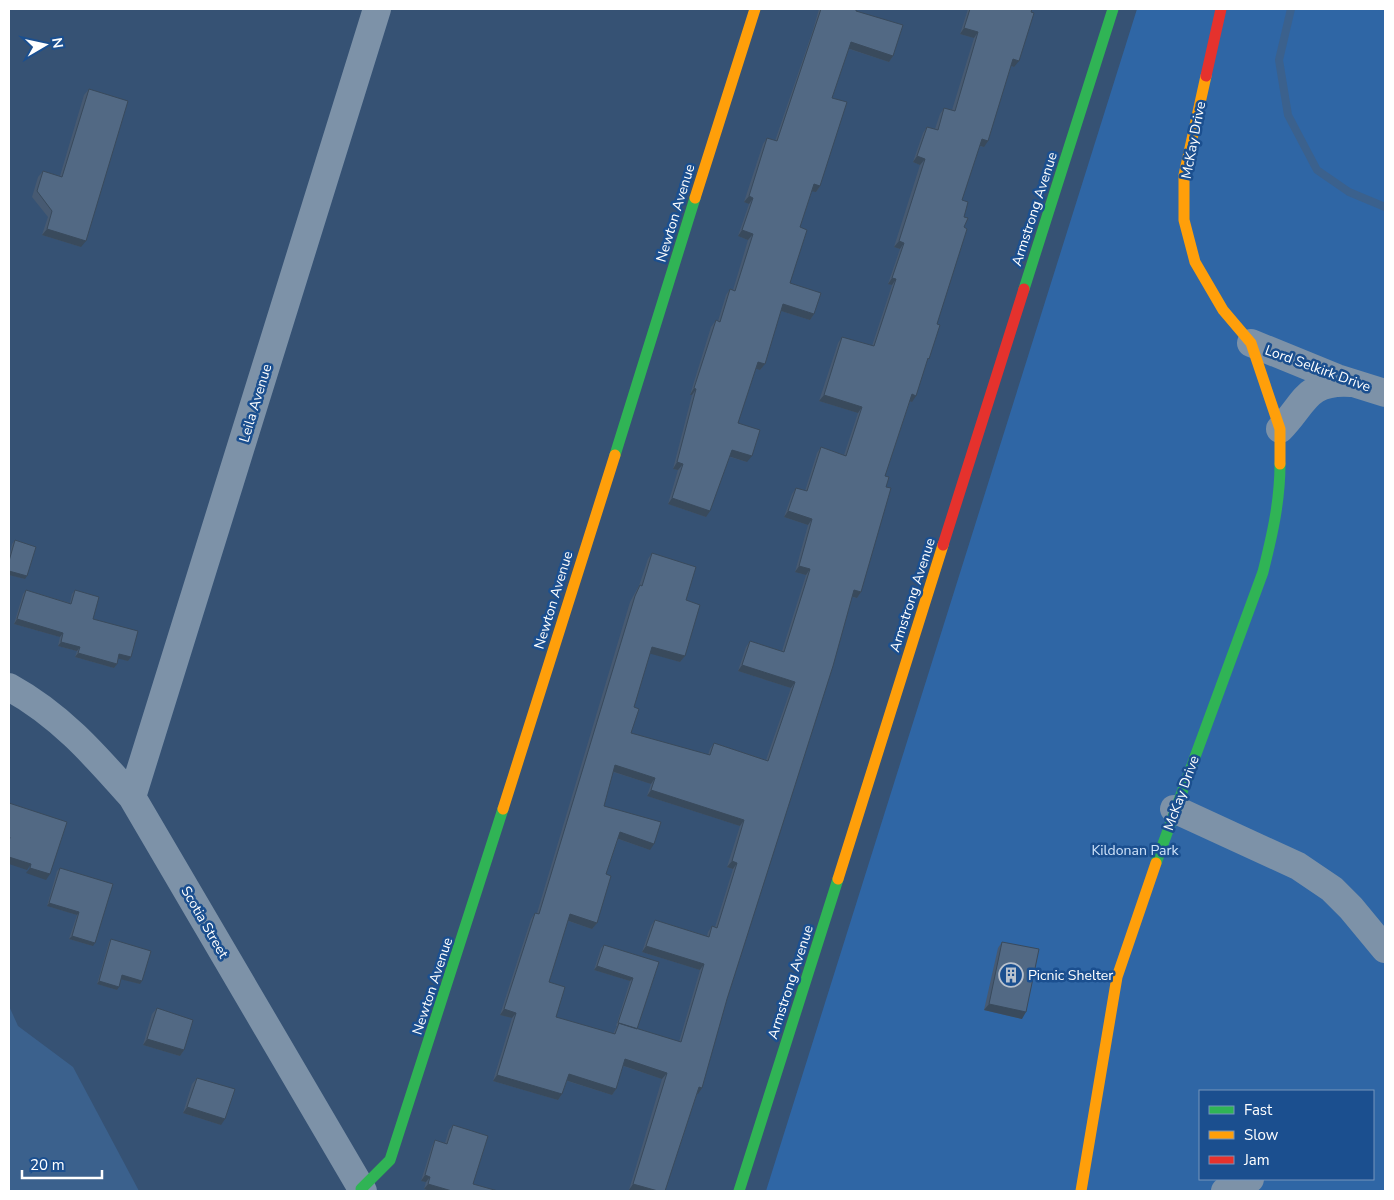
<svg xmlns="http://www.w3.org/2000/svg" width="1394" height="1200" font-family="'Nunito Sans',sans-serif">
  <style>
    .green { fill: #2f66a5; fill-rule: evenodd }
    .water { fill: #3b618d }
    .lines { fill: none; stroke-linecap: round; stroke-linejoin: round }
    .stream { stroke: #3b618d; stroke-width: 8 }
    .street { stroke: #7d92a8; stroke-width: 28 }
    .fast { stroke: #30b455; stroke-width: 11 }
    .slow { stroke: #ff9f0a; stroke-width: 11 }
    .jam { stroke: #e5322d; stroke-width: 11 }
    .wall { fill: #475a72; fill-rule: evenodd }
    .shaded-wall { fill: #394a5c }
    .building { fill: #526984; stroke: #394a5c; fill-rule: evenodd }
    .labels { text-anchor: middle; stroke-width: 5; stroke-linejoin: round; paint-order: stroke }
    .street-label { font-size: 14px; fill: #fff; stroke: #1b4f8f }
    .park-label { font-size: 14px; fill: #cfe3fa; stroke: #1b4f8f }
    .poi-label { font-size: 14px; fill: #fff; stroke: #1b4f8f; text-anchor: start }
  </style>
  <rect width="100%" height="100%" fill="#365274"/>
  <path class="green" d="M1137 9H1385V1191H766ZM1200 1091H1373V1179H1200Z"/>
  <path class="water" d="M9 1006 18 1026 73 1067 139 1191H9Z"/>
  <g class="lines">
    <path class="stream" d="M1291 9 1279 60 1288 115 1317 170 1349 192 1385 207"/>
    <path class="street" d="M1251 343 1337 378 1385 393
      M1280 429C1305 404 1306 380 1351 383
      M9 687C60 715 94 754 132 797L363 1191
      M132 797 377 9
      M1174 809 1298 866 1332 889 1351 908 1385 949
      M1225 1191 1250 1179"/>
    <path class="fast" d="M1024 289 1113 9
      M615 455 695 198
      M1156 863 1263 572C1272 536 1280 502 1280 464
      M361 1189 390 1160 503 809
      M739 1191 838 879"/>
    <path class="slow" d="M1206 76 1184 175V220L1195 262 1223 310 1251 343 1280 429V464
      M695 198 755 9
      M503 809 615 455
      M838 879 943 545
      M1081 1191 1117 977 1156 863"/>
    <path class="jam" d="M1206 76 1221 9
      M943 545 1024 289"/>
  </g>
  <path class="wall" d="M819 9H856V11L893 56 889 62 849 49 832 98 820 186 816 192 812 191 800 227 790 283 814 314 810 320 781 311 765 364 760 370 756 368 738 423 747 462 730 457 706 517 668 504 678 470 673 469 692 395H690L711 327 716 320 718 321 726 295 730 289 733 290 748 240 738 236 749 204 744 202 763 144 767 138 775 141 813 30Z
    M968 9H1032L1014 67 1011 66 984 147 979 146 962 200 964 217 937 324 926 364 912 402 910 401 885 476 886 487 861 592 857 598 852 597 727 999 698 1094H697L665 1191H634L629 1190 662 1079 623 1066 616 1089 612 1095 567 1081 562 1094 558 1100 493 1081 512 1018 500 1015 531 919 535 913H537L630 602 636 591 639 586 648 559 652 553 686 600 685 656 680 662 650 653 634 707 631 733 708 755 710 749 714 743 766 760 791 688 738 671 746 647 750 641 782 651 806 575 795 572 808 525 784 517 792 494 796 488 805 491 817 453 821 447 844 455 858 413 819 401 838 343 842 337 872 346 892 285 888 284 900 249 894 247 920 165 913 162 923 133 927 127 935 129 940 114 944 108 952 110 974 38 960 34ZM613 772 651 784 647 796 740 826 727 867 733 869 715 927 712 926 708 932 707 936 655 920 651 926 642 952 700 970 679 1042 637 1029 659 962 604 945 601 948 594 970 630 981 616 1026H617L613 1034 556 1017 549 982 568 921 592 929 597 923 606 874 618 839 650 850 604 806Z
    M89 89 81 247 42 235 48 217 32 197 38 177 43 171 60 176 84 95Z
    M15 540 25 579 9 575V557L12 544Z
    M26 590 70 603 72 594 75 590 93 619 131 657 128 661 118 658 117 664 114 668 75 657 77 651 58 646 60 637 14 624 23 594Z
    M60 868 93 946 69 939 77 915 47 906 57 871Z
    M111 939 140 984 121 979 117 990 97 984 109 942Z
    M1002 942 1022 1019 984 1010 998 948Z
    M157 1008 184 1050 180 1056 143 1045 152 1014Z
    M197 1078 221 1125 183 1113 192 1084Z
    M453 1125 473 1184 498 1191H430L424 1189 426 1182 421 1181 432 1146 435 1140 445 1143 449 1130Z"/>
  <path class="shaded-wall" d="M964 28 978 32 974 38 960 34Z
    M851 42 893 56 889 62 847 48Z
    M1013 59 1019 61 1014 67 1009 65Z
    M982 139 988 141 984 147 977 145Z
    M917 156 925 159 920 165 913 162Z
    M814 184 820 186 816 192 810 191Z
    M749 196 753 198 749 204 744 202Z
    M47 229 86 241 81 247 42 235Z
    M742 230 753 234 748 240 738 236Z
    M899 241 904 243 900 249 894 247Z
    M892 278 896 279 892 285 888 284Z
    M783 304 814 314 810 320 778 310Z
    M758 362 765 364 760 370 754 368Z
    M694 388 696 389 692 395H690Z
    M912 394 916 396 912 402 907 400Z
    M824 395 862 407 858 413 819 401Z
    M732 450 752 456 747 462 728 456Z
    M677 462 683 464 678 470 673 469Z
    M672 498 710 511 706 517 668 504Z
    M788 511 812 519 808 525 784 517Z
    M799 566 810 569 806 575 795 572Z
    M9 571 27 576 25 579 9 575Z
    M854 590 861 592 857 598 850 596Z
    M17 619 63 633 60 637 14 624Z
    M61 642 80 647 77 651 58 646Z
    M652 647 685 656 680 662 648 653Z
    M78 653 117 664 114 668 75 657Z
    M119 654 131 657 128 661 116 658Z
    M742 665 795 682 791 688 738 671Z
    M615 765 655 778 651 784 611 771Z
    M651 790 744 820 740 826 647 796Z
    M620 832 654 844 650 850 616 838Z
    M9 857 31 864 27 870 9 864Z
    M732 861 737 863 733 869 727 867Z
    M30 868 50 874 46 880 26 873Z
    M49 903 79 912 77 915 47 906Z
    M570 914 597 923 592 929 566 920Z
    M72 936 95 943 93 946 69 939Z
    M646 946 704 964 700 970 642 952Z
    M597 966 633 978 630 981 594 970Z
    M122 975 142 981 140 984 120 979Z
    M99 981 119 987 117 990 97 984Z
    M989 1004 1026 1012 1022 1019 984 1010Z
    M504 1009 516 1013 512 1018 500 1015Z
    M147 1039 184 1050 180 1056 143 1045Z
    M625 1059 667 1073 662 1079 621 1065Z
    M569 1074 616 1089 612 1095 565 1080Z
    M497 1075 562 1094 558 1100 493 1081Z
    M699 1087 702 1088 698 1094 695 1093Z
    M187 1107 225 1119 221 1125 183 1113Z
    M425 1175 430 1177 426 1182 421 1181Z
    M428 1184 452 1191H430L424 1189Z
    M633 1184 658 1191H634L629 1190Z"/>
  <path class="building" d="M821 9H856V11L903 25 893 56 851 42 832 98 847 102 820 186 814 184 800 227 807 230 790 283 821 293 814 314 783 304 765 364 758 362 738 423 760 430 752 456 732 450 710 511 672 498 683 464 677 462 696 389 694 388 716 320 720 322 730 289 735 291 753 234 742 230 753 198 749 196 767 138 777 141Z
    M970 9H1032L1031 12 1034 13 1019 61 1013 59 988 141 982 139 962 200 968 202 964 217 968 218 964 227 967 229 937 324 940 325 929 359 928 358 916 396 912 394 885 476 889 477 886 487 891 488 861 592 854 590 833 666 727 999 702 1088 699 1087 665 1191H658L633 1184 667 1073 625 1059 616 1089 569 1074 562 1094 497 1075 516 1013 504 1009 535 913 539 914 635 596 640 585 642 586 652 553 696 567 686 600 700 605 685 656 652 647 634 707 639 709 631 733 710 755 714 743 768 761 795 682 742 665 750 641 784 652 810 569 799 566 812 519 788 511 796 488 807 491 821 447 846 456 862 407 824 395 842 337 874 346 896 279 892 278 904 243 899 241 925 159 917 156 927 127 938 130 944 108 955 111 978 32 964 28ZM615 765 655 778 651 790 744 820 732 861 737 863 717 928 712 926 709 937 655 920 646 946 704 964 681 1042 619 1023 615 1034 556 1017 565 987 549 982 570 914 597 923 611 876 606 874 620 832 654 844 661 822 604 806Z
    M89 89 128 101 86 241 47 229 52 211 37 191 43 171 62 177Z
    M15 540 36 547 27 576 9 571V561Z
    M26 590 71 604 75 590 99 597 93 619 138 631 131 657 119 654 117 664 78 653 80 647 61 642 63 633 17 619Z
    M9 803 67 822 50 874 30 868 31 864 9 857V842L10 837 9 836Z
    M60 868 113 884 95 943 72 936 79 912 49 903Z
    M111 939 151 951 142 981 122 975 119 987 99 981Z
    M1002 942 1039 949 1026 1012 989 1004Z
    M604 945 659 962 637 1029 618 1023 633 978 597 966Z
    M157 1008 193 1020 184 1050 147 1039Z
    M197 1078 235 1089 225 1119 187 1107Z
    M453 1125 488 1136 473 1184 498 1191H452L428 1184 430 1177 425 1175 435 1140 447 1144Z"/>
  <defs>
    <g id="building-ring" transform="scale(1.25)"><circle r="9.5" fill="#1b4f8f" stroke="#b9c2ce" stroke-width="1.5"/><path d="M-4-6H4V6H1V3H-1V6H-4ZM-2.5-4.3h1.7v1.8h-1.7ZM.8-4.3h1.7v1.8H.8ZM-2.5-1h1.7V.8h-1.7ZM.8-1h1.7V.8H.8Z" fill="#b9c2ce"/></g>
  </defs>
  <g fill-rule="evenodd">
    <use href="#building-ring" x="1011" y="975"/>
  </g>
  <g class="labels">
    <g class="street-label">
      <text transform="translate(1193 140) rotate(-79)" y="5">McKay Drive</text>
      <text transform="translate(1034 209) rotate(-72)" y="5">Armstrong Avenue</text>
      <text transform="translate(675 213) rotate(-73)" y="5">Newton Avenue</text>
      <text transform="translate(1318 368) rotate(20)" y="5">Lord Selkirk Drive</text>
      <text transform="translate(255 403) rotate(-73)" y="5">Leila Avenue</text>
      <text transform="translate(912 595) rotate(-72)" y="5">Armstrong Avenue</text>
      <text transform="translate(553 600) rotate(-73)" y="5">Newton Avenue</text>
      <text transform="translate(1181 793) rotate(-70)" y="5">McKay Drive</text>
      <text transform="translate(205 922) rotate(60)" y="5">Scotia Street</text>
      <text transform="translate(790 982) rotate(-72)" y="5">Armstrong Avenue</text>
      <text transform="translate(432 986) rotate(-72)" y="5">Newton Avenue</text>
    </g>
    <g class="park-label">
      <text x="1135" y="855">Kildonan Park</text>
    </g>
    <g class="poi-label">
      <text x="1028" y="980">Picnic Shelter</text>
    </g>
  </g>
  <rect width="1394" height="1200" fill="none" stroke="#ffffff" stroke-width="20"/>
  <rect x="1199" y="1090" width="175" height="90" fill="#1b4f8f" stroke="#7695bc"/>
  <rect x="1209" y="1106" width="25" height="8" fill="#30b455" stroke="#7695bc"/>
  <text x="1244" y="1115" font-size="15" fill="#ffffff">Fast</text>
  <rect x="1209" y="1131" width="25" height="8" fill="#ff9f0a" stroke="#7695bc"/>
  <text x="1244" y="1140" font-size="15" fill="#ffffff">Slow</text>
  <rect x="1209" y="1156" width="25" height="8" fill="#e5322d" stroke="#7695bc"/>
  <text x="1244" y="1165" font-size="15" fill="#ffffff">Jam</text>
  <g transform="translate(45 45) rotate(81)" stroke="#1b4f8f" stroke-width="4" paint-order="stroke">
  <path d="M0-4L9 19L0 12L-9 19Z" fill="#ffffff"/>
  <text y="-8" font-size="14" font-weight="bold" text-anchor="middle" fill="#ffffff">N</text>
  </g>
  <path d="M22 1170v8h80v-8" fill="none" stroke="#ffffff" stroke-width="2.5"/>
  <text x="30" y="1170" font-size="15" fill="#ffffff" stroke="#1b4f8f" stroke-width="4" paint-order="stroke">20 m</text>
</svg>
